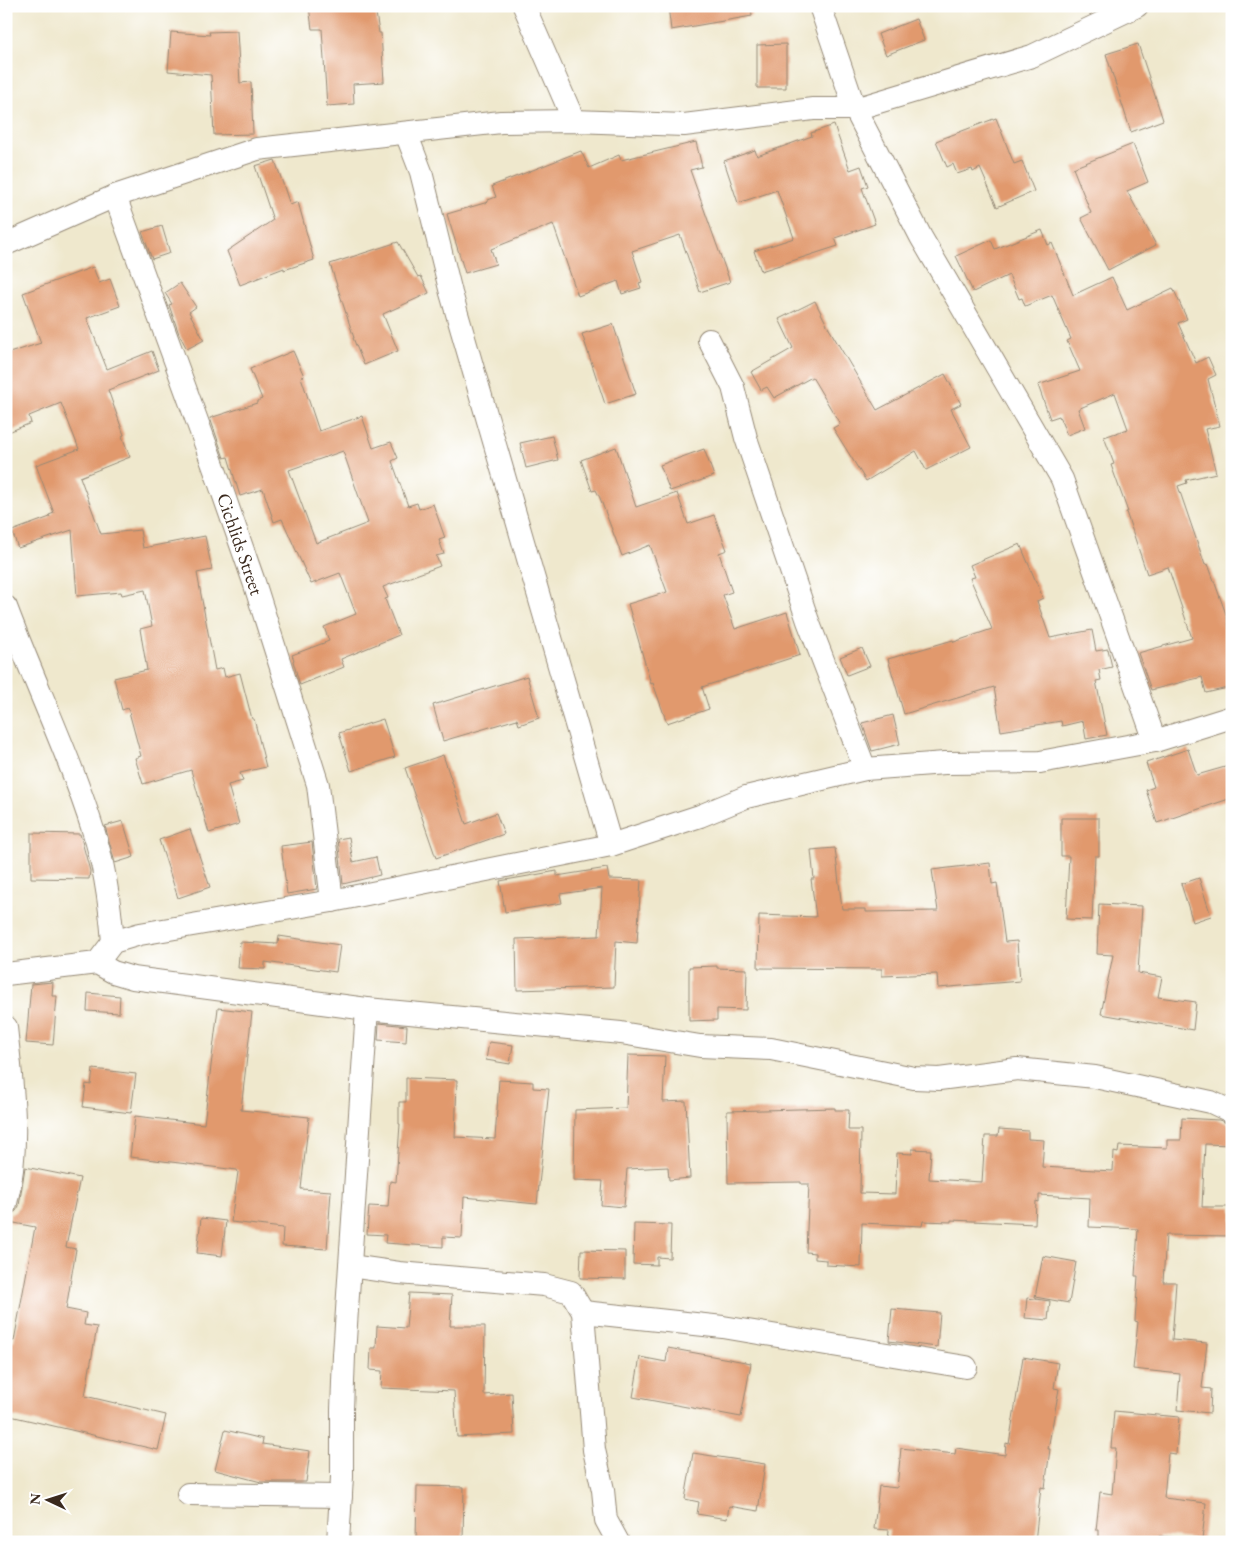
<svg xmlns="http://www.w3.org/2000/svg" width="1238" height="1548" font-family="'EB Garamond',serif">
	<rect width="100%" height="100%" fill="#fff"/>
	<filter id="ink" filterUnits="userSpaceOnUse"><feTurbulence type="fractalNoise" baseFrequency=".02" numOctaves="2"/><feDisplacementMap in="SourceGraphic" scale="10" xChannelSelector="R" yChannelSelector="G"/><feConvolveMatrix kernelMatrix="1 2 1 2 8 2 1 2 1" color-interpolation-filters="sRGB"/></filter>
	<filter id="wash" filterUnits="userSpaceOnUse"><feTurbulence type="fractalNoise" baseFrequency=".0096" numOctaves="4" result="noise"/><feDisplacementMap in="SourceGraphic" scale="20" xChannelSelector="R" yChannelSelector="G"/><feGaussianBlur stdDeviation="1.12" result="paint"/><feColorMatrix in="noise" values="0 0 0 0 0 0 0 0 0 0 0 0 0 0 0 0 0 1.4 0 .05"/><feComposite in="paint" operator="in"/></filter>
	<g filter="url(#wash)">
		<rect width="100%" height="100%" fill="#efe8cd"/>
		<g id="blocks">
			<g fill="#e1996d" fill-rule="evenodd">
				<path d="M309,6H375L379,33H381L384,82L353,84L354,104L327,106L322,29H312Z"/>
				<path d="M668,6H751L752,16L671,30Z"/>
				<path d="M916,19L924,40L886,55L878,34Z"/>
				<path d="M237,31L240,83L251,82L253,134L214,135L211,75L168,71L171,32L210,35L209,32Z"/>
				<path d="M786,44V88H757V45Z"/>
				<path d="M1138,44L1163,120L1131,132L1106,54Z"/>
				<path d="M996,118L1014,164L1022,161L1034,191L997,207L980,168L973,172L972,169L957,174L953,164L947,167L936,141Z"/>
				<path d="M834,125L850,170L861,166L868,186L862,188L875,224L835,238L838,246L761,271L754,251L794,238L777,190L738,203L724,161L755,150L757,156L812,136L811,133Z"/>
				<path d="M696,142L702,167L690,170L730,282L700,292L680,235L632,251L642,282L639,283L641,288L622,294L618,281L578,296L553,224L491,249L496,264L465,273L447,214L488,202V200L496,197L492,186L581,151L589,168L619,155L621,160Z"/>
				<path d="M1133,144L1148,182L1127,191L1156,245L1108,270L1081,218L1091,213L1073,168Z"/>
				<path d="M275,160L290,205L298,202L314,260L284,270V268L240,285L227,251L273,220L255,166Z"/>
				<path d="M162,226L170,253L152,259L142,232Z"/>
				<path d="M1042,230L1048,245L1052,243L1073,295L1112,277L1127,310L1173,288L1187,319L1178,323L1196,363L1208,357L1216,375L1208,379L1220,426L1205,429L1216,473L1186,480L1187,483L1178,486L1205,565L1208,564L1227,617L1232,645V687L1206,693L1202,677L1151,690L1138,653L1192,638L1168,567L1147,574L1126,512H1128L1111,465L1114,464L1104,437L1128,429L1115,393L1078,409L1085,428L1067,435L1059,416L1050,419L1038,385L1080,371L1067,341L1071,339L1052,295L1025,306L1022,298L1019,299L1009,275L973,292L956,256L991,240L995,249Z"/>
				<path d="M398,242L418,277L421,276L429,293L383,314L398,351L364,365L353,338H354L330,264Z"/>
				<path d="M93,267L99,283L110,279L120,306L87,318L107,369L152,351L159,370L108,390L124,435L122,436L130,457L80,477L101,534L140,530L143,548L205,536L212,570L197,573L215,670L223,668L225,677L240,673L252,719H254L266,767L240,773L243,781L228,785L239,824L209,833L191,770L143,784L135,758L141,756L128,708L122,710L114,678L147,670L140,629L152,626L145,590L122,595L121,592L77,596L72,530L18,548L12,531L50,517L49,515L54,513L36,465L79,449L61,403L29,416L31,423L6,433V354L41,343L23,293Z"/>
				<path d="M180,283L196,307L189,312L204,340L187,349L179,334L169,305L172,304L165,293Z"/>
				<path d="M815,301L828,327L877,410L945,374L961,404L951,409L971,447L926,470L916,451L866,481L833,428L840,424L812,377L774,398L767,387L761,390L751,372L793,348L779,319Z"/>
				<path d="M613,324L636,394L605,404L582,334Z"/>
				<path d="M293,351L304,376L301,377L319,431L362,416L373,448L391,442L398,458L392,461L408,506L417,503L419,509L433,504L445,538L439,540L444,554L436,556L440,566L383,587L388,598L385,599L399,635L341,659L344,667L300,685L293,661L294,660L292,655L329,641L324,627L356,614L340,573L311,584L282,519L274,522L263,489L240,496L228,457L224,458L210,418L257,403V401L262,399L250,369ZM343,451L368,523L316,543L289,470Z"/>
				<path d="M552,436L558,460L526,468L520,443Z"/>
				<path d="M616,447L636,507L677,493L688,524L714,515L727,550L719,553L732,592L723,595L735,629L787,612L800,655L702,687L709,709L667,723L653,683L651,684L628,604L667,592L650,545L622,556L600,498L596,490L592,491L581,460Z"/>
				<path d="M704,449L714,476L670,491L660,465Z"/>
				<path d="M1020,544L1043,598L1037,601L1050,638L1092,630L1096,651L1108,649L1112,667L1099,670L1101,680L1096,681L1107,735L1086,739L1083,721L1062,726L1061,721L1001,731L994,687L904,714L888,659L953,640L954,642L992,629L970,578L975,577L970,565Z"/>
				<path d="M862,648L870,666L847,675L840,657Z"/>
				<path d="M527,676L539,718L519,725L517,719L443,741L433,705Z"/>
				<path d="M893,715L900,744L872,751L862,723Z"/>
				<path d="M383,719L395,757L351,771L339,733Z"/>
				<path d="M1188,749L1197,775L1232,765V798L1157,823L1146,790L1154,787L1146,763Z"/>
				<path d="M443,755L466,824L496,813L504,834L436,858L405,768Z"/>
				<path d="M1061,818H1099V856H1095L1092,920L1066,919L1069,856H1061Z"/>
				<path d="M123,821L134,857L115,863L105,826Z"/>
				<path d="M190,829L210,887L178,898L159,840Z"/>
				<path d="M31,833L80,834L90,871L89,879L31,878Z"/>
				<path d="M349,837L353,862L376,857L380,875L343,884L338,839Z"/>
				<path d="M312,842L317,889L287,894L281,846Z"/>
				<path d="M835,848L842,909H866V912L938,911L932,870L990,863L992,884L997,883L1005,942L1017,941L1020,981L938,988L937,974L882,976V969L758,968L759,915L816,917L811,879H814L811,850Z"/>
				<path d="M607,868L609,879L641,880L637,943L616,941L614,987L517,990L516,939L599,936L602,888L560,894L562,903L505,912L500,881L557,871V876Z"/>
				<path d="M1199,878L1211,916L1193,922L1181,884Z"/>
				<path d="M1099,904L1142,906L1138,973L1162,977L1158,997L1196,1002L1193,1030L1101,1014L1113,955L1097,954Z"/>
				<path d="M279,936L340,945L336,972L265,962V969L238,968L240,942L278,944Z"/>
				<path d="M717,966V968L747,969L746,1010L717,1009V1020L689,1021V967Z"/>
				<path d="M53,982L52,996H57L53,1045L26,1043L31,984Z"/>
				<path d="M88,993L120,996L119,1013L87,1011Z"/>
				<path d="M218,1008L252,1012L241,1110L309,1117L301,1189L331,1191L327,1249L282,1246L283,1228L231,1222L238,1172L237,1170L130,1157L135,1116L204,1124Z"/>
				<path d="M379,1023L407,1026L406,1042L378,1040Z"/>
				<path d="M489,1042L513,1045L510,1064L486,1060Z"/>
				<path d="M628,1055L665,1056L663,1102L686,1101L690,1178L669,1180L668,1167L627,1169L624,1207L601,1205L603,1181L574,1180L575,1110L626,1108Z"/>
				<path d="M93,1069L136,1074L131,1113L83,1107L86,1084L91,1085Z"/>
				<path d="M406,1078L457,1080L455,1137L495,1139L499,1080L533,1082V1088L549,1089L537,1204L464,1197L462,1238L443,1237V1247L385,1243L386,1235L367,1234L369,1206L388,1207L390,1181L396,1182L400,1124H399V1102H406Z"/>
				<path d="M835,1108V1110H849L848,1130H861L860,1193L895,1194L897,1153L912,1154V1149L931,1150L929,1179L982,1182L985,1136H998L999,1129L1028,1131V1139L1044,1140L1042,1167L1113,1171L1114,1152L1118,1153L1119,1146L1167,1148V1140H1181L1182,1118L1219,1120L1232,1125V1145L1205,1144L1202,1207H1232V1236L1166,1235L1163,1282H1176L1172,1340L1207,1343L1202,1388L1211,1389L1210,1413L1177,1410L1180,1374L1133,1369L1138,1322L1135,1321L1138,1276H1135L1138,1229L1089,1227L1090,1198L1039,1195V1202L1036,1201L1035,1224L951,1220V1222L923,1221L922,1226L862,1223L861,1267L826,1265V1260L815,1259V1253L806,1252L809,1184H801V1182L728,1183L727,1111Z"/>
				<path d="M25,1167L80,1178L66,1247L76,1249L66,1309L86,1313L84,1325L97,1327L85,1396L166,1415L158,1450L6,1415V1357L10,1340L14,1341L35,1227L9,1222L10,1215L16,1211L19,1206Z"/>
				<path d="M201,1218L226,1221L222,1256L197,1253Z"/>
				<path d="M634,1224L671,1225L670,1258L657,1257V1265L633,1264Z"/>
				<path d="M581,1250L625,1251V1279L580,1278Z"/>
				<path d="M1043,1256L1076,1262L1069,1303L1035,1297Z"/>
				<path d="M409,1293L452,1295L450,1326H485L484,1395L512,1393L514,1434L457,1437L454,1391L381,1388L382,1371L370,1370L371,1348H376L377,1326L406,1328Z"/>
				<path d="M1027,1298L1050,1301L1048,1320L1025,1318Z"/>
				<path d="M892,1309L940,1313L937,1347L889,1341Z"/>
				<path d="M668,1348L751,1363L741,1417L633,1397L640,1357L666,1362Z"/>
				<path d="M1023,1357L1058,1363L1054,1388L1059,1389L1048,1449H1050L1045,1488L1041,1487L1035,1542H888L889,1530L874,1529L879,1486L897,1488L901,1448L955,1454L956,1448L1005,1455L1006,1443L1009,1444Z"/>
				<path d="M1114,1411L1179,1417L1176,1454L1168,1453L1164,1498L1206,1503L1202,1540L1159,1536V1542H1099V1530H1096L1100,1492L1112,1494L1116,1448H1111Z"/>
				<path d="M225,1430L263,1439L262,1444L310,1451L306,1482H261L215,1470Z"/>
				<path d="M693,1453L765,1464L758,1511L729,1506L727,1519L697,1514L699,1502L685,1499Z"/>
				<path d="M417,1486L464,1487L463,1542H416Z"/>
			</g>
		</g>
	</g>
	<g filter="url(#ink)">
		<use href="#blocks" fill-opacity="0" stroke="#958976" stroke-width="1"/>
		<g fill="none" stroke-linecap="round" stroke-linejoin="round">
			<g stroke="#958976" stroke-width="24">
				<g id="minor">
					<path d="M524,6L574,121"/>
					<path d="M820,6L855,109L921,237L1062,479L1155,741"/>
					<path d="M406,133L421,172L451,293L611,845"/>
					<path id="s1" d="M115,196L216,473L254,582L318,785L332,901"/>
					<path d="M6,244L115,196L257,149L501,122L574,121L684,125L813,109H855L1032,56L1137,6"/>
					<path d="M709,340L733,387L746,438L808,621L865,769"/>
					<path d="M6,607C34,682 69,754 93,830C105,866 110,904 113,942"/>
					<path d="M97,963L113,942L140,934L332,901L611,845L700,816L746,797L865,769L945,763L1040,762L1155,741L1232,717"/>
					<path d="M6,974L97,963L113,972L133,978L367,1009L621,1033L700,1046L771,1049L914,1078L939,1079L1017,1069L1095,1077L1211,1102L1232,1112"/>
					<path d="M6,1027C12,1086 21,1144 6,1203"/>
					<path d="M350,1266L399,1273L544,1285L571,1292L583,1312L594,1450L603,1490L606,1520L618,1542"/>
					<path d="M583,1312L723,1327L966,1367"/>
					<path d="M188,1494L341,1496"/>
					<path d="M338,1542L342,1477V1410L344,1355L367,1009"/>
				</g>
			</g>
			<use href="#minor" stroke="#fff" stroke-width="22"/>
		</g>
	</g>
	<g text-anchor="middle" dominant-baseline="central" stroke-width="4" stroke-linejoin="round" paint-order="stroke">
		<g font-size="19" fill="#3b2a1e" stroke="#fff">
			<text stroke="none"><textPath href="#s1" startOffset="370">Cichlids Street</textPath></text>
		</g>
	</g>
	<rect width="1238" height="1548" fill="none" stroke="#fff" stroke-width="25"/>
	<g transform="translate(48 1500) rotate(274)" stroke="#ffffff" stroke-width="4" paint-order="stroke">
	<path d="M0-4L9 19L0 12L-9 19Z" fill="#3b2a1e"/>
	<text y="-8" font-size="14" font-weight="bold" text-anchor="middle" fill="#3b2a1e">N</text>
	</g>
</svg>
